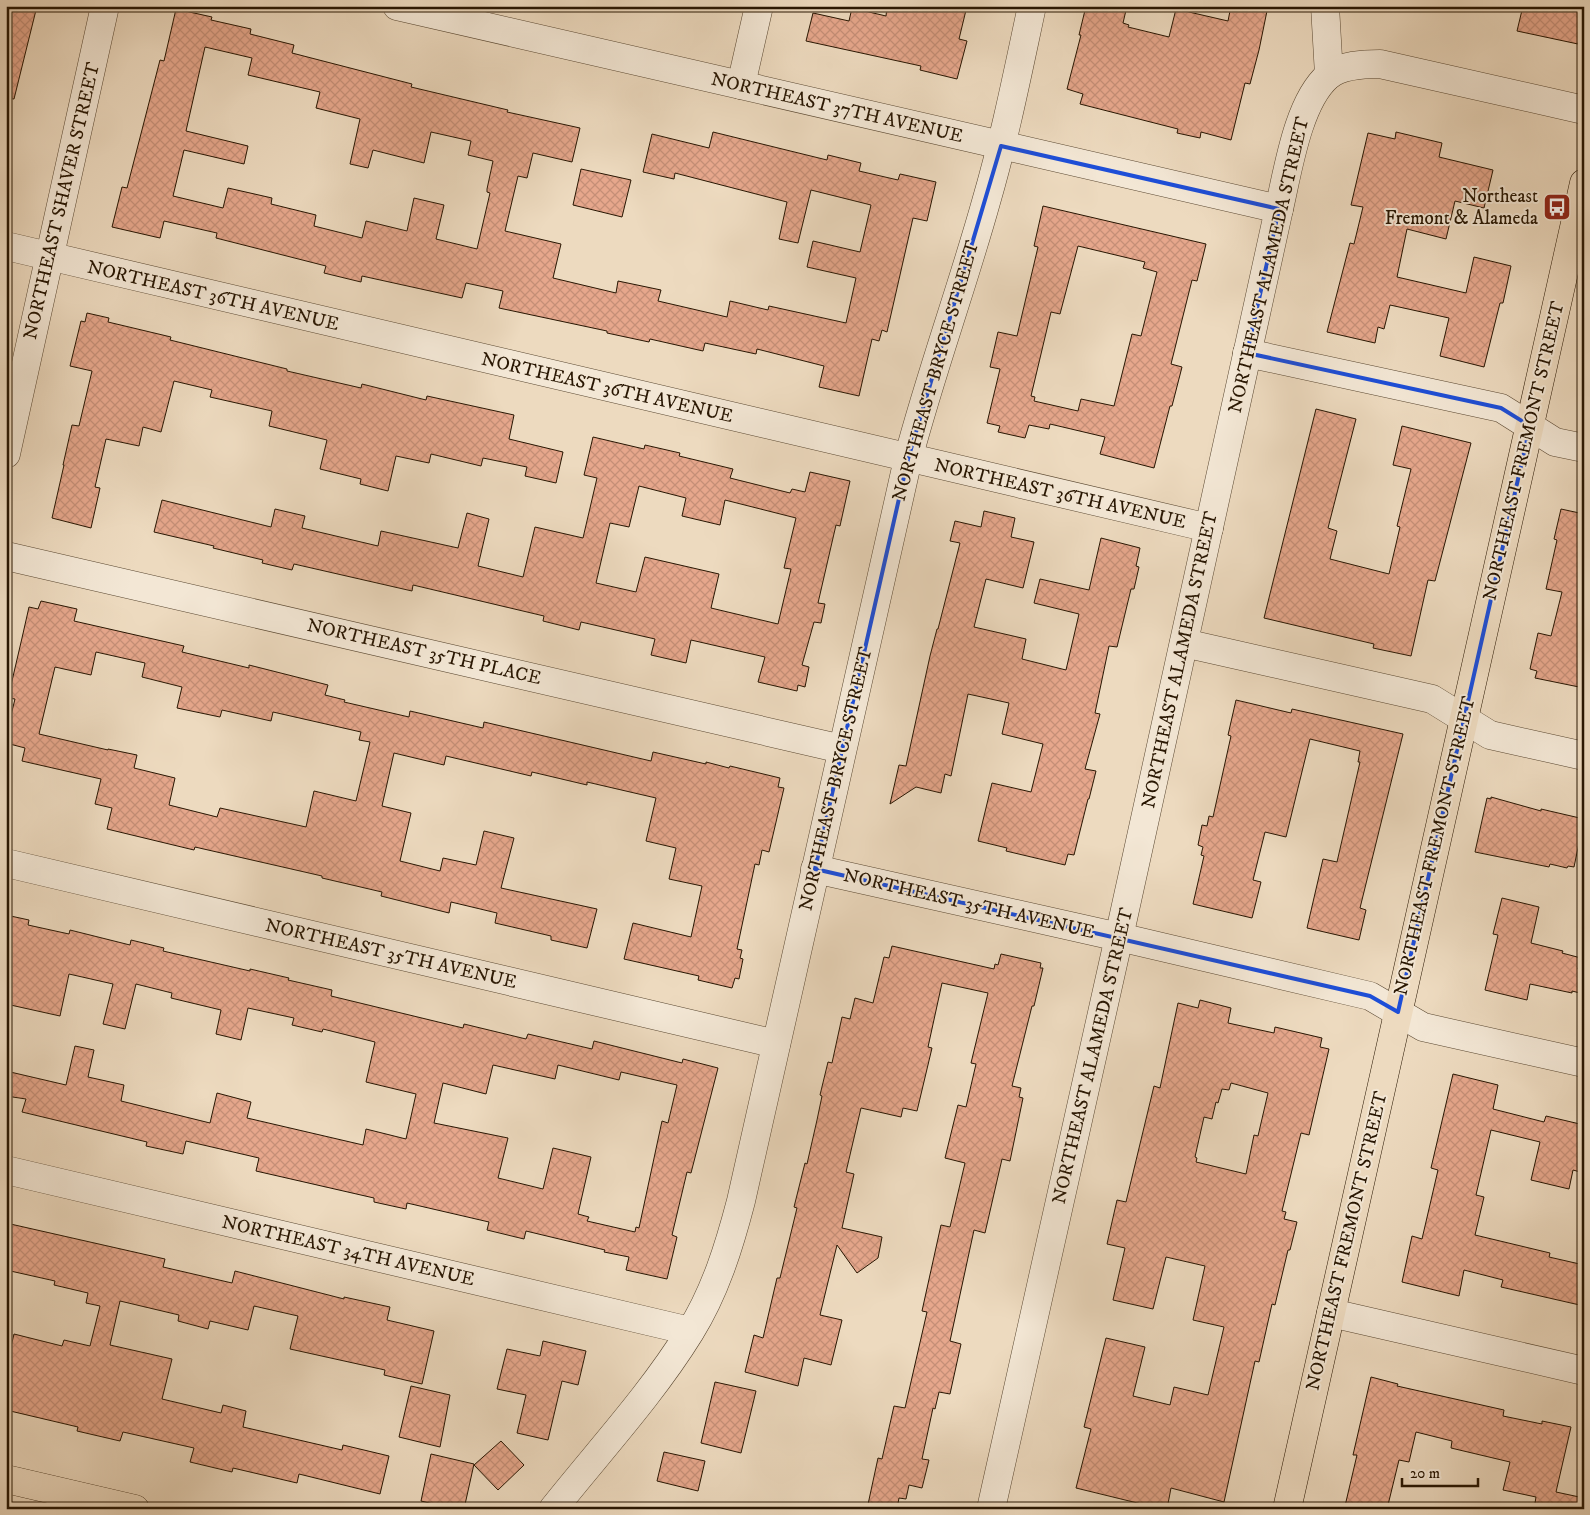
<svg xmlns="http://www.w3.org/2000/svg" width="1590" height="1515" font-family="'IM FELL DW Pica',serif">
	<defs>
		<pattern id="building-cross-hatch" width="8" height="8" patternUnits="userSpaceOnUse" patternTransform="scale(1.25)"><rect width="8" height="8" fill="#e6a78c"/><path d="M0 0l8 8M0 8l8-8" fill="none" stroke="#c58f77"/></pattern>
	</defs>
	<rect width="100%" height="100%" fill="#eddabf"/>
	<filter id="stains"><feTurbulence type="fractalNoise" baseFrequency=".004" numOctaves="4"/><feColorMatrix values="0 0 0 0 .2 0 0 0 0 .09 0 0 0 0 .02 0 0 0 .5 -.17"/></filter>
	<radialGradient id="worn" r=".72"><stop offset=".6" stop-color="#630" stop-opacity="0"/><stop offset="1" stop-color="#630" stop-opacity=".3"/></radialGradient>
	<g fill="url(#building-cross-hatch)" stroke="#281602" fill-rule="evenodd">
		<path d="M6,6H37L14,99L6,98Z"/>
		<path d="M887,6H967L959,39L967,41L957,79L920,70L921,66L806,41L813,13L849,21L852,8L886,16Z"/>
		<path d="M1086,6H1127L1123,23L1129,25L1128,27L1169,37L1176,9L1228,21L1231,6H1268L1259,50L1250,84L1245,83L1231,140L1201,132L1200,138L1177,133L1178,129L1080,104L1083,94L1067,89L1081,35H1079Z"/>
		<path d="M1523,6H1584V18L1578,44L1517,31Z"/>
		<path d="M176,9L212,17L211,20L251,29L250,34L294,45L292,53L412,84L411,87L508,110L507,112L580,128L572,162L533,153L527,178L518,176L505,231L561,244L553,278L616,293L618,281L661,290L658,301L727,317L730,301L768,310L769,306L846,323L856,278L807,267L813,241L860,252L871,205L811,190L798,243L779,239L787,202L675,173L674,179L643,172L652,134L709,148L713,132L827,160L828,155L861,163L859,171L898,180L900,174L936,182L927,221L913,218L887,332L882,330L879,341L872,339L859,396L819,387L824,366L757,349L756,354L705,343L703,351L650,339L649,342L607,333V331L499,308L503,291L466,283L462,298L362,276L361,282L324,273L326,266L216,238L217,233L164,221L160,238L112,227L122,187L127,188L160,60L164,61ZM205,47L252,58L248,75L320,92L316,108L360,119L350,164L368,168L373,150L424,163L431,132L471,141L468,155L493,161L487,189V192L490,193L477,249L436,239L444,205L414,198L407,231L366,221L362,238L314,226L316,215L271,204L272,198L228,188L223,208L173,196L184,150L244,164L248,146L186,131Z"/>
		<path d="M1396,132L1442,143L1439,157L1493,170L1484,208L1455,201L1446,239L1407,229L1397,277L1466,293L1474,257L1511,266L1503,303H1500L1484,367L1440,356L1449,318L1390,305L1384,329L1378,327L1375,343L1327,332L1350,243L1354,244L1363,207L1351,205L1368,133L1395,139Z"/>
		<path d="M581,169L631,180L622,217L573,205Z"/>
		<path d="M1043,206L1206,244L1197,281L1192,280L1171,364L1182,367L1172,406H1170L1154,468L1100,454L1105,437L1050,424L1049,429L1029,425L1025,438L998,432L1000,426L987,423L1000,369L990,367L998,332L1017,336L1038,247L1034,246ZM1078,246L1145,262L1143,268L1157,272L1141,336L1132,334L1114,406L1081,399L1078,411L1034,401L1035,397L1031,396L1051,312L1060,314Z"/>
		<path d="M87,313L109,318L108,322L171,337L170,340L287,369V371L361,388L362,384L426,400L427,396L514,415L509,439L563,452L556,483L525,476L527,467L483,458L481,466L431,454L429,463L396,456L388,491L360,484L361,479L320,469L327,440L269,426L272,411L210,397L212,390L174,381L161,432L143,427L139,446L106,439L95,487L100,488L91,528L52,518L64,465H63L72,425L79,426L92,371L70,366L81,321L85,322Z"/>
		<path d="M1316,409L1356,419L1328,528L1337,531L1330,559L1389,574L1400,527L1397,526L1411,469L1393,465L1402,426L1471,443L1435,581L1428,580L1411,656L1373,648L1374,644L1264,618Z"/>
		<path d="M593,437L644,449L645,445L680,453L679,456L733,469L730,478L790,493L792,489L805,492L810,472L850,481L840,526L836,525L818,603L825,604L821,623L814,622L802,665L809,667L805,687L798,685L797,691L758,682L765,657L691,640L686,663L651,655L655,639L581,622L579,630L543,621L544,616L413,585L412,591L294,564L292,570L262,563L263,560L213,548L214,546L154,532L162,500L271,527L275,509L305,516L302,528L378,546L381,531L458,548L467,513L489,519L478,566L523,577L535,527L583,538L597,478L584,475ZM639,486L686,498L682,516L720,525L725,500L796,518L784,568L791,569L778,624L711,608L719,574L645,557L636,592L596,583L610,523L629,527Z"/>
		<path d="M1561,509L1584,514V688L1535,678L1537,671L1530,669L1538,633L1551,636L1562,592L1546,589L1557,540L1554,539Z"/>
		<path d="M984,511L1015,518L1011,537L1034,542L1023,588L986,579L974,627L1026,639L1022,659L1066,670L1079,614L1034,603L1040,579L1089,590L1101,538L1140,548L1136,566L1139,567L1134,589H1131L1117,647L1109,646L1095,713L1100,714L1085,769L1096,771L1089,799H1088L1074,855L1068,854L1065,865L1006,851L1007,848L978,841L992,783L1031,792L1043,744L1002,734L1009,703L968,694L951,776L945,774L941,793L916,787L890,804L899,765L906,766L930,656L937,629H938L960,543L950,541L955,521L981,527Z"/>
		<path d="M41,601L77,609L74,621L184,646L182,652L249,668V665L328,685L325,695L345,700L344,702L409,717L410,711L483,728L484,722L651,761L653,752L706,764V762L729,768L730,766L780,778L778,787L784,788L769,852L762,850L759,865L755,864L737,949L742,950L740,958L743,959L739,979L735,978L732,988L698,980L699,976L624,959L633,923L691,937L702,886L669,879L676,848L646,841L656,798L587,782V785L532,772L531,776L446,756L444,765L394,753L382,806L411,813L400,861L440,871L443,858L476,865L484,831L514,838L501,888L597,909L587,948L551,940V936L495,923L497,913L451,902L449,913L381,896L382,892L322,878V876L195,847L194,850L107,829L112,808L95,804L101,779L22,761L25,748L6,743V735L15,699L8,698L22,638L29,607L38,609ZM96,652L145,663L142,677L182,687L177,708L220,717L222,710L271,721L273,712L361,732L359,740L370,742L356,801L314,791L306,827L220,808L217,817L169,805L175,778L134,768L137,755L108,749V750L39,734L55,667L91,675Z"/>
		<path d="M1236,700L1291,713L1292,709L1403,734L1360,908L1366,910L1359,940L1307,928L1323,859L1337,862L1360,762H1358L1360,751L1310,739L1286,837L1265,832L1253,880L1261,882L1252,918L1193,904L1204,856L1201,855L1203,847L1198,845L1202,825L1207,826L1209,816L1213,817L1231,736L1228,735Z"/>
		<path d="M1491,797L1541,811V809L1584,819L1574,867L1568,866L1567,868L1550,864L1549,867L1475,852L1487,798L1491,799Z"/>
		<path d="M1502,898L1539,907L1531,943L1563,951L1562,953L1581,958L1578,969L1584,970V994L1572,991V993L1530,984L1527,1000L1485,990L1498,935L1493,934Z"/>
		<path d="M6,915L29,920L28,925L69,934L70,930L130,945L131,940L164,948L163,951L250,971V969L289,978L288,980L332,990L331,996L463,1028L464,1024L526,1039L528,1034L592,1049L594,1041L682,1063L683,1059L718,1068L691,1173L687,1172L672,1235L677,1237L667,1279L626,1270L629,1257L604,1252L605,1250L526,1231L524,1239L487,1230L489,1222L407,1203L406,1209L374,1202V1198L256,1171L259,1158L186,1141L183,1154L146,1146L147,1142L22,1112L26,1099L6,1096V1071L66,1085L75,1046L94,1050L88,1077L124,1085L121,1101L210,1123L217,1093L251,1102L247,1118L363,1145L366,1129L406,1139L416,1094L366,1082L375,1042L323,1029L322,1032L292,1025L294,1018L248,1008L241,1040L216,1034L221,1010L171,998L172,993L136,984L125,1029L103,1024L113,984L69,974L60,1016L6,1004ZM493,1065L555,1079L558,1065L619,1080L621,1072L677,1085L668,1123L662,1121L639,1228L636,1227L635,1232L587,1221L589,1217L578,1214L591,1157L553,1148L543,1189L498,1178L508,1138L434,1123L443,1083L486,1094Z"/>
		<path d="M892,946L994,969L995,964L998,965L1001,954L1041,963L1040,968H1043L1034,1006H1032L1012,1086L1021,1088L1019,1097L1023,1098L1010,1161L1002,1159L985,1233L974,1230L950,1341L961,1344L950,1394L939,1392L935,1409L933,1408L922,1459L929,1460L922,1488L909,1485L906,1499L899,1498L897,1509H867L878,1458L882,1459L894,1406L905,1408L927,1312L922,1311L941,1225L950,1227L965,1163L945,1158L958,1105L966,1107L976,1064L971,1063L988,993L942,983L928,1047L932,1048L917,1111L903,1108L901,1117L861,1108L846,1172L854,1174L842,1228L882,1237L878,1258L857,1273L837,1245L820,1315L842,1320L831,1365L804,1358L798,1386L745,1372L754,1335L763,1338L777,1278H780L797,1208L794,1207L805,1163L807,1164L817,1120L822,1096L820,1095L828,1062L832,1063L842,1017L850,1019L855,998L873,1003L884,957L889,958Z"/>
		<path d="M1200,1000L1231,1008L1228,1023L1274,1033L1275,1027L1322,1038L1320,1047L1329,1049L1309,1135L1301,1133L1282,1211L1286,1212L1284,1219L1297,1222L1290,1250H1288L1275,1305L1272,1304L1259,1362L1255,1361L1224,1502L1171,1488L1167,1509H1162L1076,1488L1091,1429L1084,1427L1106,1338L1145,1347L1133,1396L1170,1405L1174,1387L1208,1395L1224,1327L1193,1320L1205,1266L1166,1257L1153,1309L1113,1300L1125,1248L1107,1244L1117,1200L1126,1202L1154,1086L1160,1088L1178,1003L1198,1008ZM1231,1083L1268,1093L1258,1136L1254,1135L1246,1174L1196,1162L1197,1158L1195,1157L1204,1117L1212,1119L1216,1102L1218,1103L1222,1089L1229,1090Z"/>
		<path d="M1453,1074L1498,1085L1493,1109L1544,1122L1546,1116L1584,1125V1173L1573,1170L1569,1189L1531,1180L1540,1142L1491,1130L1476,1195L1484,1197L1475,1235L1550,1253L1549,1257L1584,1265V1306L1501,1287L1503,1280L1464,1270L1459,1296L1402,1282L1412,1236L1422,1239L1438,1170L1431,1168Z"/>
		<path d="M6,1223L165,1259L163,1267L232,1283L235,1271L344,1299V1297L390,1307L387,1320L434,1331L422,1384L384,1375L385,1370L290,1349L298,1316L254,1306L248,1330L210,1321L208,1329L178,1321L179,1315L120,1301L110,1345L172,1359L162,1399L221,1413L223,1405L246,1411L243,1427L342,1450L343,1445L389,1456L380,1494L299,1474L297,1483L233,1468L232,1472L190,1462L194,1448L123,1432L120,1441L77,1431L78,1427L6,1410V1367L14,1334L62,1346L64,1340L90,1346L100,1306L86,1303L88,1293L54,1285L55,1281L6,1270Z"/>
		<path d="M543,1341L586,1351L578,1385L562,1381L548,1440L517,1433L526,1395L497,1389L507,1349L540,1356Z"/>
		<path d="M1371,1377L1398,1384L1397,1386L1504,1410L1503,1416L1542,1424V1421L1571,1427L1556,1492L1584,1498V1509H1534L1536,1497L1503,1490L1510,1462L1451,1448L1452,1441L1416,1432L1409,1462L1399,1460L1387,1509H1357L1345,1506L1357,1455H1353Z"/>
		<path d="M715,1382L756,1391L741,1453L701,1443Z"/>
		<path d="M411,1386L450,1395L440,1447L399,1437Z"/>
		<path d="M501,1441L524,1465L498,1490L474,1465Z"/>
		<path d="M664,1452L705,1461L698,1491L657,1481Z"/>
		<path d="M431,1454L474,1464L464,1509H454L421,1501Z"/>
	</g>
	<g fill="none" stroke-linecap="round" stroke-linejoin="round">
		<g stroke="#594731" stroke-width="29">
			<g id="minor">
				<path d="M397,6L1279,209"/>
				<path d="M1325,6L1329,75"/>
				<path d="M741,85L759,6"/>
				<path d="M6,246L1209,528"/>
				<path d="M1247,353L1501,408L1555,442L1584,448"/>
				<path d="M6,454L105,6"/>
				<path d="M6,556L842,749"/>
				<path d="M1184,643L1432,699L1490,735L1584,756"/>
				<path d="M6,863L776,1044"/>
				<path d="M815,869L1119,937L1370,996L1423,1027L1584,1063"/>
				<path d="M6,1170L690,1331"/>
				<path d="M1331,1313L1584,1371"/>
				<path d="M553,1509C599,1451 651,1395 690,1332C715,1292 729,1247 741,1201L908,459C931,372 962,288 986,202C1005,137 1018,71 1032,6"/>
				<path d="M991,1509L1119,937L1279,209C1288,170 1298,102 1328,76C1341,65 1364,64 1380,64L1584,110"/>
			</g>
		</g>
		<g stroke="#281602" stroke-width="29">
			<g id="major">
				<path d="M6,1479L135,1509"/>
				<path d="M1287,1509L1584,183"/>
			</g>
		</g>
		<use href="#minor" stroke="#f3e7d5" stroke-width="28"/>
		<use href="#major" stroke="#eddabf" stroke-width="28"/>
	</g>
	<path fill="none" stroke="#1d4ed8" stroke-width="4" stroke-linejoin="round" d="M1001,146L1279,209L1247,353L1501,408L1530,426L1398,1012L1370,996L815,869L908,459Z"/>
	<defs>
		<g id="bus-square" transform="scale(1.4375)"><rect x="-9" y="-9" width="18" height="18" rx="4" fill="#8f2418" stroke="#f3e7d5"/><path d="M-5-6H5V4H4V6H2V4H-2V6H-4V4H-5ZM-3.5-4V0h7V-4ZM-3.5 1.2v1.5H-2V1.2ZM2 1.2v1.5H3.5V1.2Z" fill="#fff"/></g>
	</defs>
	<g fill-rule="evenodd">
		<use href="#bus-square" x="1557" y="207"/>
	</g>
	<g text-anchor="middle" dominant-baseline="central" stroke-width="4" stroke-linejoin="round" paint-order="stroke">
		<g font-size="19" fill="#281602" stroke="#f3e7d5">
			<text transform="translate(837 108) rotate(13)">NORTHEAST 37TH AVENUE</text>
			<text transform="translate(62 201) rotate(-77)">NORTHEAST SHAVER STREET</text>
			<text transform="translate(1269 265) rotate(-77)">NORTHEAST ALAMEDA STREET</text>
			<text transform="translate(213 296) rotate(13)">NORTHEAST 36TH AVENUE</text>
			<text transform="translate(936 371) rotate(-74)">NORTHEAST BRYCE STREET</text>
			<text transform="translate(607 388) rotate(13)">NORTHEAST 36TH AVENUE</text>
			<text transform="translate(1524 451) rotate(-77)">NORTHEAST FREMONT STREET</text>
			<text transform="translate(1060 494) rotate(13)">NORTHEAST 36TH AVENUE</text>
			<text transform="translate(424 652) rotate(13)">NORTHEAST 35TH PLACE</text>
			<text transform="translate(1180 660) rotate(-78)">NORTHEAST ALAMEDA STREET</text>
			<text transform="translate(836 779) rotate(-77)">NORTHEAST BRYCE STREET</text>
			<text transform="translate(1435 846) rotate(-77)">NORTHEAST FREMONT STREET</text>
			<text transform="translate(969 904) rotate(13)">NORTHEAST 35TH AVENUE</text>
			<text transform="translate(391 954) rotate(13)">NORTHEAST 35TH AVENUE</text>
			<text transform="translate(1093 1056) rotate(-77)">NORTHEAST ALAMEDA STREET</text>
			<text transform="translate(1347 1241) rotate(-77)">NORTHEAST FREMONT STREET</text>
			<text transform="translate(348 1251) rotate(13)">NORTHEAST 34TH AVENUE</text>
		</g>
		<g font-size="19" fill="#281602" stroke="#f3e7d5" text-anchor="end">
			<text x="1538" y="196">Northeast<tspan x="1538" dy="22">Fremont &amp; Alameda</tspan></text>
		</g>
	</g>
	<rect width="1590" height="1515" fill="none" stroke="#eddabf" stroke-width="25"/>
	<rect x="8" y="8" width="1575" height="1500" fill="none" stroke="#281602" stroke-width="2.5"/>
	<rect x="12" y="12" width="1565" height="1490" fill="none" stroke="#281602"/>
	<path d="M1402 1478v8h76v-8" fill="none" stroke="#281602" stroke-width="2.5"/>
	<text x="1410" y="1478" font-size="15" fill="#281602" stroke="#f3e7d5" stroke-width="4" paint-order="stroke">20 m</text>
	<rect width="100%" height="100%" filter="url(#stains)"/>
	<rect width="100%" height="100%" fill="url(#worn)"/>
</svg>
